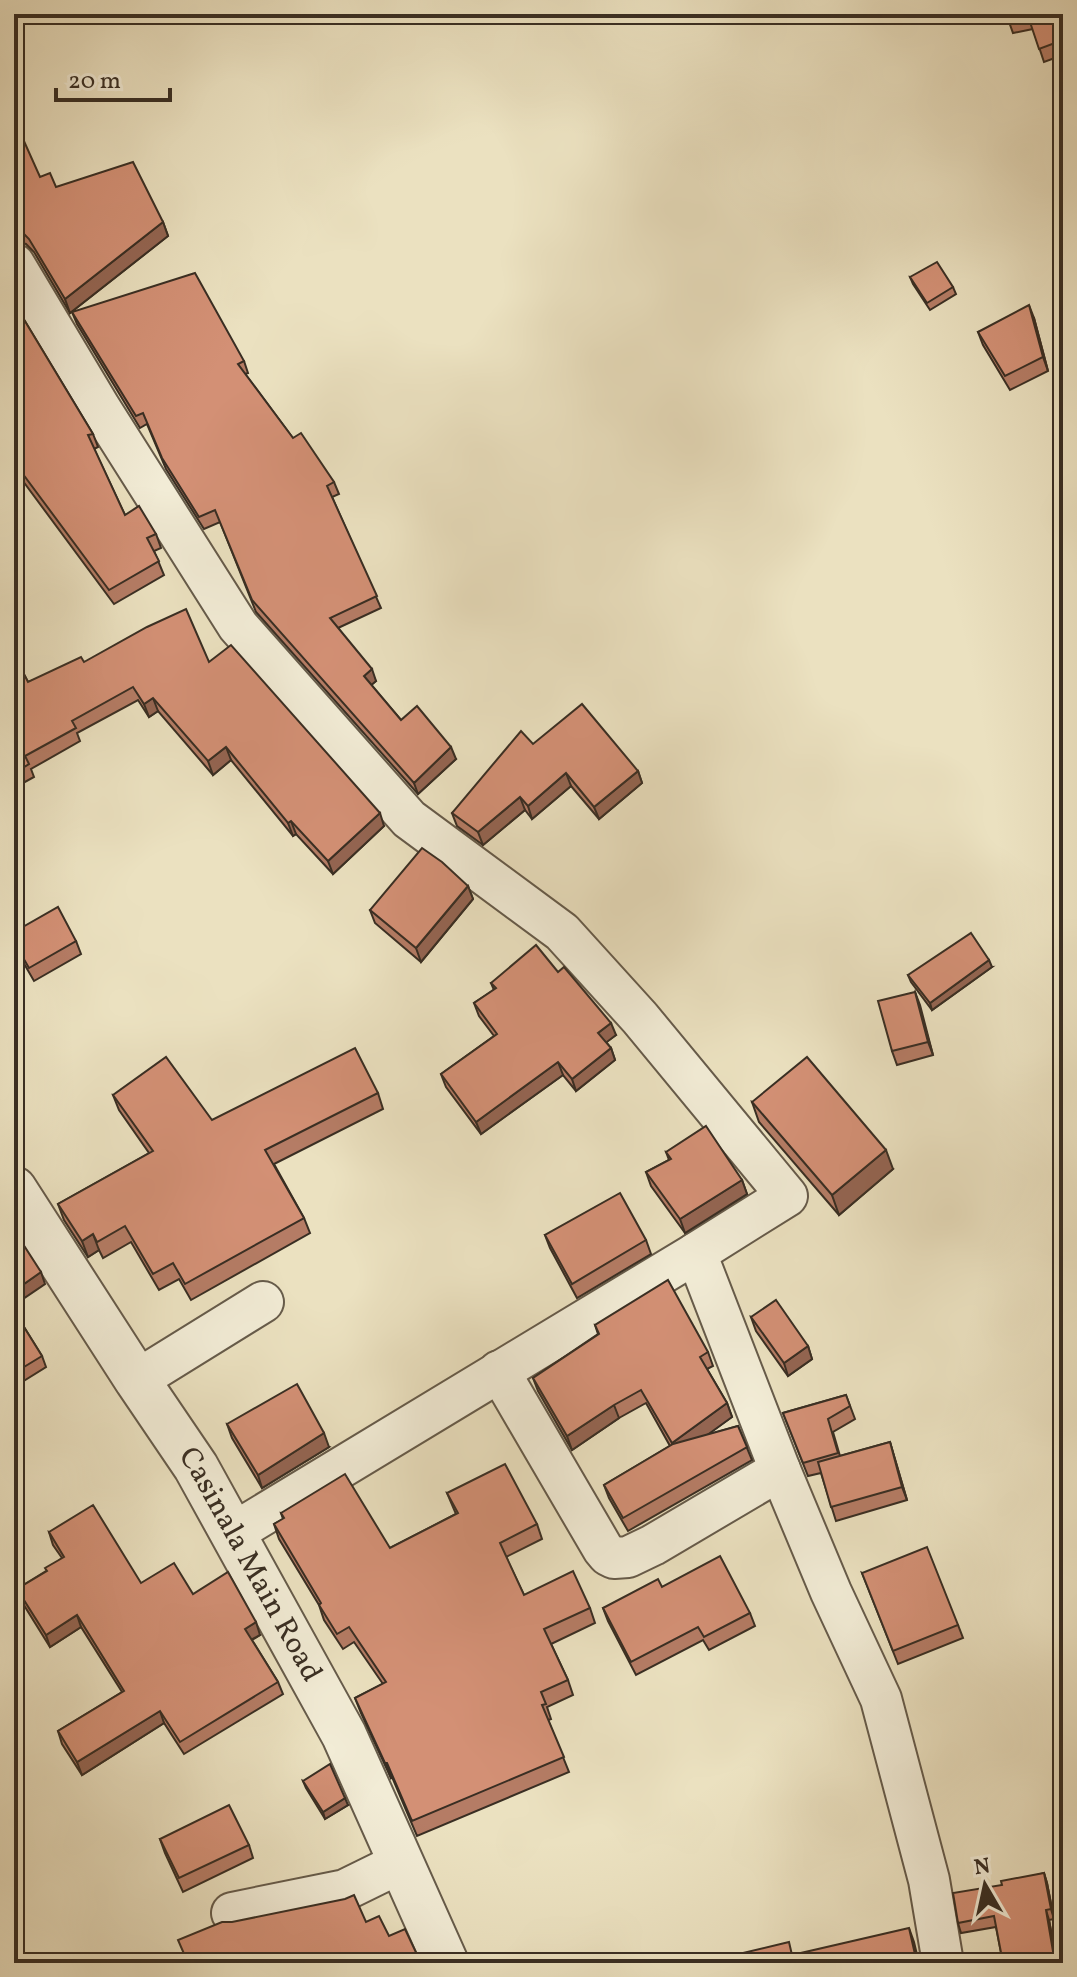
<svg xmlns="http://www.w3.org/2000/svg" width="1077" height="1977" font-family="Vollkorn,serif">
	<rect width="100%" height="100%" fill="#ebe1c0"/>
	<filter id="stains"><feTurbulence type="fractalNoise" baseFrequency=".0025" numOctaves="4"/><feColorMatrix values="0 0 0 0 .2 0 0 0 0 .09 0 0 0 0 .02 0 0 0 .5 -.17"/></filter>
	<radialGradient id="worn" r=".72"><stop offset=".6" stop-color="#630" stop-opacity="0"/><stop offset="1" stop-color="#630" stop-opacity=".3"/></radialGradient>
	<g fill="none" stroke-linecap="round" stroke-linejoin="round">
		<g stroke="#665b4a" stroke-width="44">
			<g id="minor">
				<path d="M14,264L100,408L238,626L409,819L562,932L640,1018L787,1196L696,1253L780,1470L831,1592L881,1699L929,1880L943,1963"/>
				<path d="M499,1371L603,1549L608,1555L614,1558L628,1557L653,1545L780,1470"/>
				<path d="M137,1380L263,1302"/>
				<path d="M233,1533L696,1253"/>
				<path d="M232,1913L345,1890L402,1862"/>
			</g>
		</g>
		<g stroke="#665b4a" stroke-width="48">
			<g id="tertiary">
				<path id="s1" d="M14,1189L137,1380L196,1467L344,1735L446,1963"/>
			</g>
		</g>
		<use href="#minor" stroke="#f2ecd6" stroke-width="40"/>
		<use href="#tertiary" stroke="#f2ecd6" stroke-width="44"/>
	</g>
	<g fill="#b57c65" stroke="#392e23" stroke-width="2">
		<path d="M1010,14H1063V55L1044,62L1033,29L1013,33L1008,19Z"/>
		<path d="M14,132L40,177L56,187L163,222L168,236L70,313L34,252L26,244L14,241Z"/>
		<path d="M910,277L953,287L956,294L930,310L913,284Z"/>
		<path d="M14,303L93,434L98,447L94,449L125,515L156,534L161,548L154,551L164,575L114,604L14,469Z"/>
		<path d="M72,312L244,361L248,373L245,374L293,438L334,482L339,494L332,497L381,608L338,628L376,681L371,685L401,720L456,759L418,794L256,612L220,522L204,529L166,469L147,424L140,428L77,324Z"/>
		<path d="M1034,318L1048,371L1010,390L983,345L978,332Z"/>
		<path d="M14,655L28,682L84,662H209L384,826L333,874L296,834L293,836L231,760L213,775L158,711L149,717L138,700L77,733L80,741L31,769L34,777L14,788Z"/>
		<path d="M533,744L638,771L642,783L599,819L571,786L532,819L525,810L483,845L457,826L452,813Z"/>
		<path d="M468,886L473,899L421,962L375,923L370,910Z"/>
		<path d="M14,932L76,941L81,954L34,981L15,948Z"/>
		<path d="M992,967L932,1010L911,982L908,975Z"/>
		<path d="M558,972L616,1035L606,1042L611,1048L615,1060L576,1091L563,1075L481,1134L446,1087L441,1074L494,1036L479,1016L474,1003L494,990L491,983Z"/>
		<path d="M915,992L933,1055L897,1065L892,1051Z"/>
		<path d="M378,1093L383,1109L274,1164L304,1218L310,1233L191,1300L179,1279L159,1290L131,1242L103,1258L99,1250L88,1257L64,1220L58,1204L149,1153L119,1110L113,1095L212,1120Z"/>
		<path d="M752,1102L893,1169L839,1215L759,1122Z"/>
		<path d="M666,1152L742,1180L747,1194L685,1233L651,1186L646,1172L669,1160Z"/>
		<path d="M545,1235L646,1240L651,1254L577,1298L550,1248Z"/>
		<path d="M14,1311L42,1356L46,1367L14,1387Z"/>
		<path d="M751,1317L808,1346L812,1359L788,1376L756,1331Z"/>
		<path d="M595,1325L708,1352L713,1366L707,1369L727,1403L732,1417L707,1435L738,1426L752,1460L628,1531L609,1498L604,1485L670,1446L646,1403L619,1418L572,1450L538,1391L533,1378L598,1334Z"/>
		<path d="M846,1395L855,1419L833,1432L840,1456L890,1442L907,1500L836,1521L821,1473L808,1476L783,1413Z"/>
		<path d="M227,1424L329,1447L262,1488L232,1438Z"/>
		<path d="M447,1493L537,1524L542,1539L506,1557L524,1595L590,1608L595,1623L551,1644L568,1680L573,1695L547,1707L551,1719L548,1720L569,1772L417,1836L392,1777L391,1778L361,1713L355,1698L383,1684L354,1642L343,1649L324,1620L319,1605L279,1539L274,1524L283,1519L281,1513L390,1548L456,1514Z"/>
		<path d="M49,1532L141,1583L193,1594L260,1635L252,1640L278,1682L283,1694L184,1754L164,1723L82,1775L62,1744L58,1731L122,1692L81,1627L50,1647L22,1602L17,1589L46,1571L62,1558L53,1545Z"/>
		<path d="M862,1573L958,1625L963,1638L898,1664Z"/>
		<path d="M662,1587L750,1613L755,1626L709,1650L703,1640L636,1675L608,1621L603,1608Z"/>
		<path d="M303,1781L348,1805L325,1819L306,1788Z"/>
		<path d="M160,1839L249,1845L253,1858L183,1892L165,1853Z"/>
		<path d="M1044,1873L1047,1883L1054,1919L1049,1920L1057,1963H1003L996,1927L961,1933L958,1923L1002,1885Z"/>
	</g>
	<g fill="#946552" stroke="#392e23" stroke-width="2">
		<path d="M163,222L168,236L70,313L65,299Z"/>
		<path d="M1029,305L1034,318L1048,371L1043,357Z"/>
		<path d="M372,669L376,681L368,688L364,676Z"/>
		<path d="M153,698L158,711L149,717L144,704Z"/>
		<path d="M226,747L231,760L213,775L208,761Z"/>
		<path d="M451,747L456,759L418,794L414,783Z"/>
		<path d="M638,771L642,783L599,819L594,807Z"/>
		<path d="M566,773L571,786L532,819L528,806Z"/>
		<path d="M520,797L525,810L483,845L478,832Z"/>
		<path d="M380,813L384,826L333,874L328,861Z"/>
		<path d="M291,821L296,834L293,836L288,823Z"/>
		<path d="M468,886L473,899L421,962L416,948Z"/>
		<path d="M989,960L992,967L932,1010L930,1003Z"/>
		<path d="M915,992L920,1005L933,1055L928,1042Z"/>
		<path d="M611,1023L616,1035L603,1045L598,1033Z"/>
		<path d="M611,1048L615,1060L576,1091L572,1079Z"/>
		<path d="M558,1062L563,1075L481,1134L476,1122Z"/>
		<path d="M886,1150L893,1169L839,1215L832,1195Z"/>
		<path d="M742,1180L747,1194L685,1233L680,1219Z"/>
		<path d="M93,1234L99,1250L88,1257L82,1241Z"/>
		<path d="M41,1272L45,1284L14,1305V1291Z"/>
		<path d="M808,1346L812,1359L788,1376L784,1363Z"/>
		<path d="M727,1403L732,1417L677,1457L672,1443Z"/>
		<path d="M614,1405L619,1418L572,1450L567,1436Z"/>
		<path d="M324,1433L329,1447L262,1488L258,1475Z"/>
		<path d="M890,1442L894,1456L907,1500L902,1487Z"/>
		<path d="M77,1615L81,1627L50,1647L46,1635Z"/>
		<path d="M256,1622L260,1635L249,1641L245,1629Z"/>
		<path d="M160,1711L164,1723L82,1775L77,1762Z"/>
		<path d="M385,1763H387L392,1777L391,1778Z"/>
		<path d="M345,1798L348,1805L325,1819L323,1812Z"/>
		<path d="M1044,1873L1047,1883L1054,1919L1051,1909Z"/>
		<path d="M1046,1910L1049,1920L1057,1963H1055Z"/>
		<path d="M909,1928L914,1942L919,1963H917Z"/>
	</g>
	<g fill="#d39075" stroke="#392e23" stroke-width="2">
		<path d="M1010,14H1063V40L1039,49L1028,16L1008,19Z"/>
		<path d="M19,130L40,177L50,173L56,187L133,162L163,222L65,299L29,239L21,231L14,229V132Z"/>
		<path d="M937,262L953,287L927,303L910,277Z"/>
		<path d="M195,273L244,361L238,364L293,438L301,433L334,482L327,486L377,596L330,618L372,669L364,676L401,720L417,706L451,747L414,783L252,600L215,510L199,517L162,458L143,413L136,416L72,312Z"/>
		<path d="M14,303L93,434L88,435L125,515L139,506L156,534L147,538L159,561L109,590L14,462Z"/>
		<path d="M1029,305L1043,357L1005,376L978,332Z"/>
		<path d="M186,609L209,662L231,645L380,813L328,861L291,821L288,823L226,747L208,761L153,698L144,704L133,687L72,721L76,728L25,756L29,764L14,773V655L28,682L81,657L84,662L147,627Z"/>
		<path d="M582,704L638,771L594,807L566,773L528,806L520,797L478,832L452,813L521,731L533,744Z"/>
		<path d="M422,848L442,862L468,886L416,948L370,910Z"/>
		<path d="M58,907L76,941L29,968L14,942V932Z"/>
		<path d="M971,933L989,960L930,1003L908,975Z"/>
		<path d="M536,945L558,972L564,967L611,1023L598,1033L611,1048L572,1079L558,1062L476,1122L441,1074L497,1034L474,1003L496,988L491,983Z"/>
		<path d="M915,992L928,1042L892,1051L878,1001Z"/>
		<path d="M355,1048L378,1093L265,1150L304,1218L185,1284L173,1263L153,1274L125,1226L97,1242L93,1234L82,1241L58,1204L153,1151L113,1095L166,1057L212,1120Z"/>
		<path d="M807,1057L886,1150L832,1195L752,1102Z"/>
		<path d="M706,1126L742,1180L680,1219L646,1172L671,1159L666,1152Z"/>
		<path d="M620,1193L646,1240L572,1284L545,1235Z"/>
		<path d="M14,1230L41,1272L14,1291Z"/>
		<path d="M668,1280L708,1352L700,1357L727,1403L672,1443L641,1390L614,1405L567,1436L533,1378L599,1334L595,1325Z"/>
		<path d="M776,1300L808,1346L784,1363L751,1317Z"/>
		<path d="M14,1311L42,1356L14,1373Z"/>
		<path d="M297,1384L324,1433L258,1475L227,1424Z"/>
		<path d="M846,1395L850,1406L828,1419L838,1453L803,1463L783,1413Z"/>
		<path d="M738,1426L747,1447L623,1518L604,1485L673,1444Z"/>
		<path d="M890,1442L902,1487L831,1507L818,1462Z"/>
		<path d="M505,1464L537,1524L500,1543L524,1595L573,1571L590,1608L544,1629L568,1680L541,1692L546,1704L542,1705L564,1757L412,1821L387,1763H385L355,1698L386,1682L349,1627L337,1634L319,1605L321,1603L274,1524L284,1518L281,1513L345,1474L390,1548L458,1513L447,1493Z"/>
		<path d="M93,1505L141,1583L174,1563L193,1594L228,1572L256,1622L245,1629L278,1682L180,1742L160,1711L77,1762L58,1731L124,1691L77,1615L46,1635L17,1589L47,1571L45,1568L64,1557L49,1532Z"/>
		<path d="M927,1547L958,1625L893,1651L862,1573Z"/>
		<path d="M720,1556L750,1613L704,1637L698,1627L631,1662L603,1608L658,1579L662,1587Z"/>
		<path d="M330,1764L345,1798L323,1812L303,1781Z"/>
		<path d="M229,1805L249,1845L179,1878L160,1839Z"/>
		<path d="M1044,1873L1051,1909L1046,1910L1055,1963H1003L994,1916L958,1923L953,1893L1002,1885L1001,1881Z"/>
		<path d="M354,1895L366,1922L379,1916L389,1936L405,1929L421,1963H188L178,1940L222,1922H232L345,1899Z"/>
		<path d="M909,1928L917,1963H727L726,1957L789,1942L792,1955Z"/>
	</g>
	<g text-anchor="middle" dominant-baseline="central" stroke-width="6" stroke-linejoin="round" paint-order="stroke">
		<g font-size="30" fill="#392e23" stroke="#f2ecd6">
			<text stroke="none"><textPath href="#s1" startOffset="444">Casinala Main Road</textPath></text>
		</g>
	</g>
	<rect width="1077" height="1977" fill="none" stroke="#ebe1c0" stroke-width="48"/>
	<rect x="16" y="16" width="1045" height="1945" fill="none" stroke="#392e23" stroke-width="4"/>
	<rect x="24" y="24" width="1029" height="1929" fill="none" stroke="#392e23" stroke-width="2"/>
	<g transform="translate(985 1885) rotate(351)" stroke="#f2ecd6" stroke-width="6" paint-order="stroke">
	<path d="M0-6L14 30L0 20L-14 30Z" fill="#392e23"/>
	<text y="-12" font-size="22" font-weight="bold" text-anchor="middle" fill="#392e23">N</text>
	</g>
	<path d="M56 88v12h114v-12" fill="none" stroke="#392e23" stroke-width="4"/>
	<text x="68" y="88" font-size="24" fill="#392e23" stroke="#f2ecd6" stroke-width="6" paint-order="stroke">20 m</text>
	<rect width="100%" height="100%" filter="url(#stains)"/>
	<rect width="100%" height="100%" fill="url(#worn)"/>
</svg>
